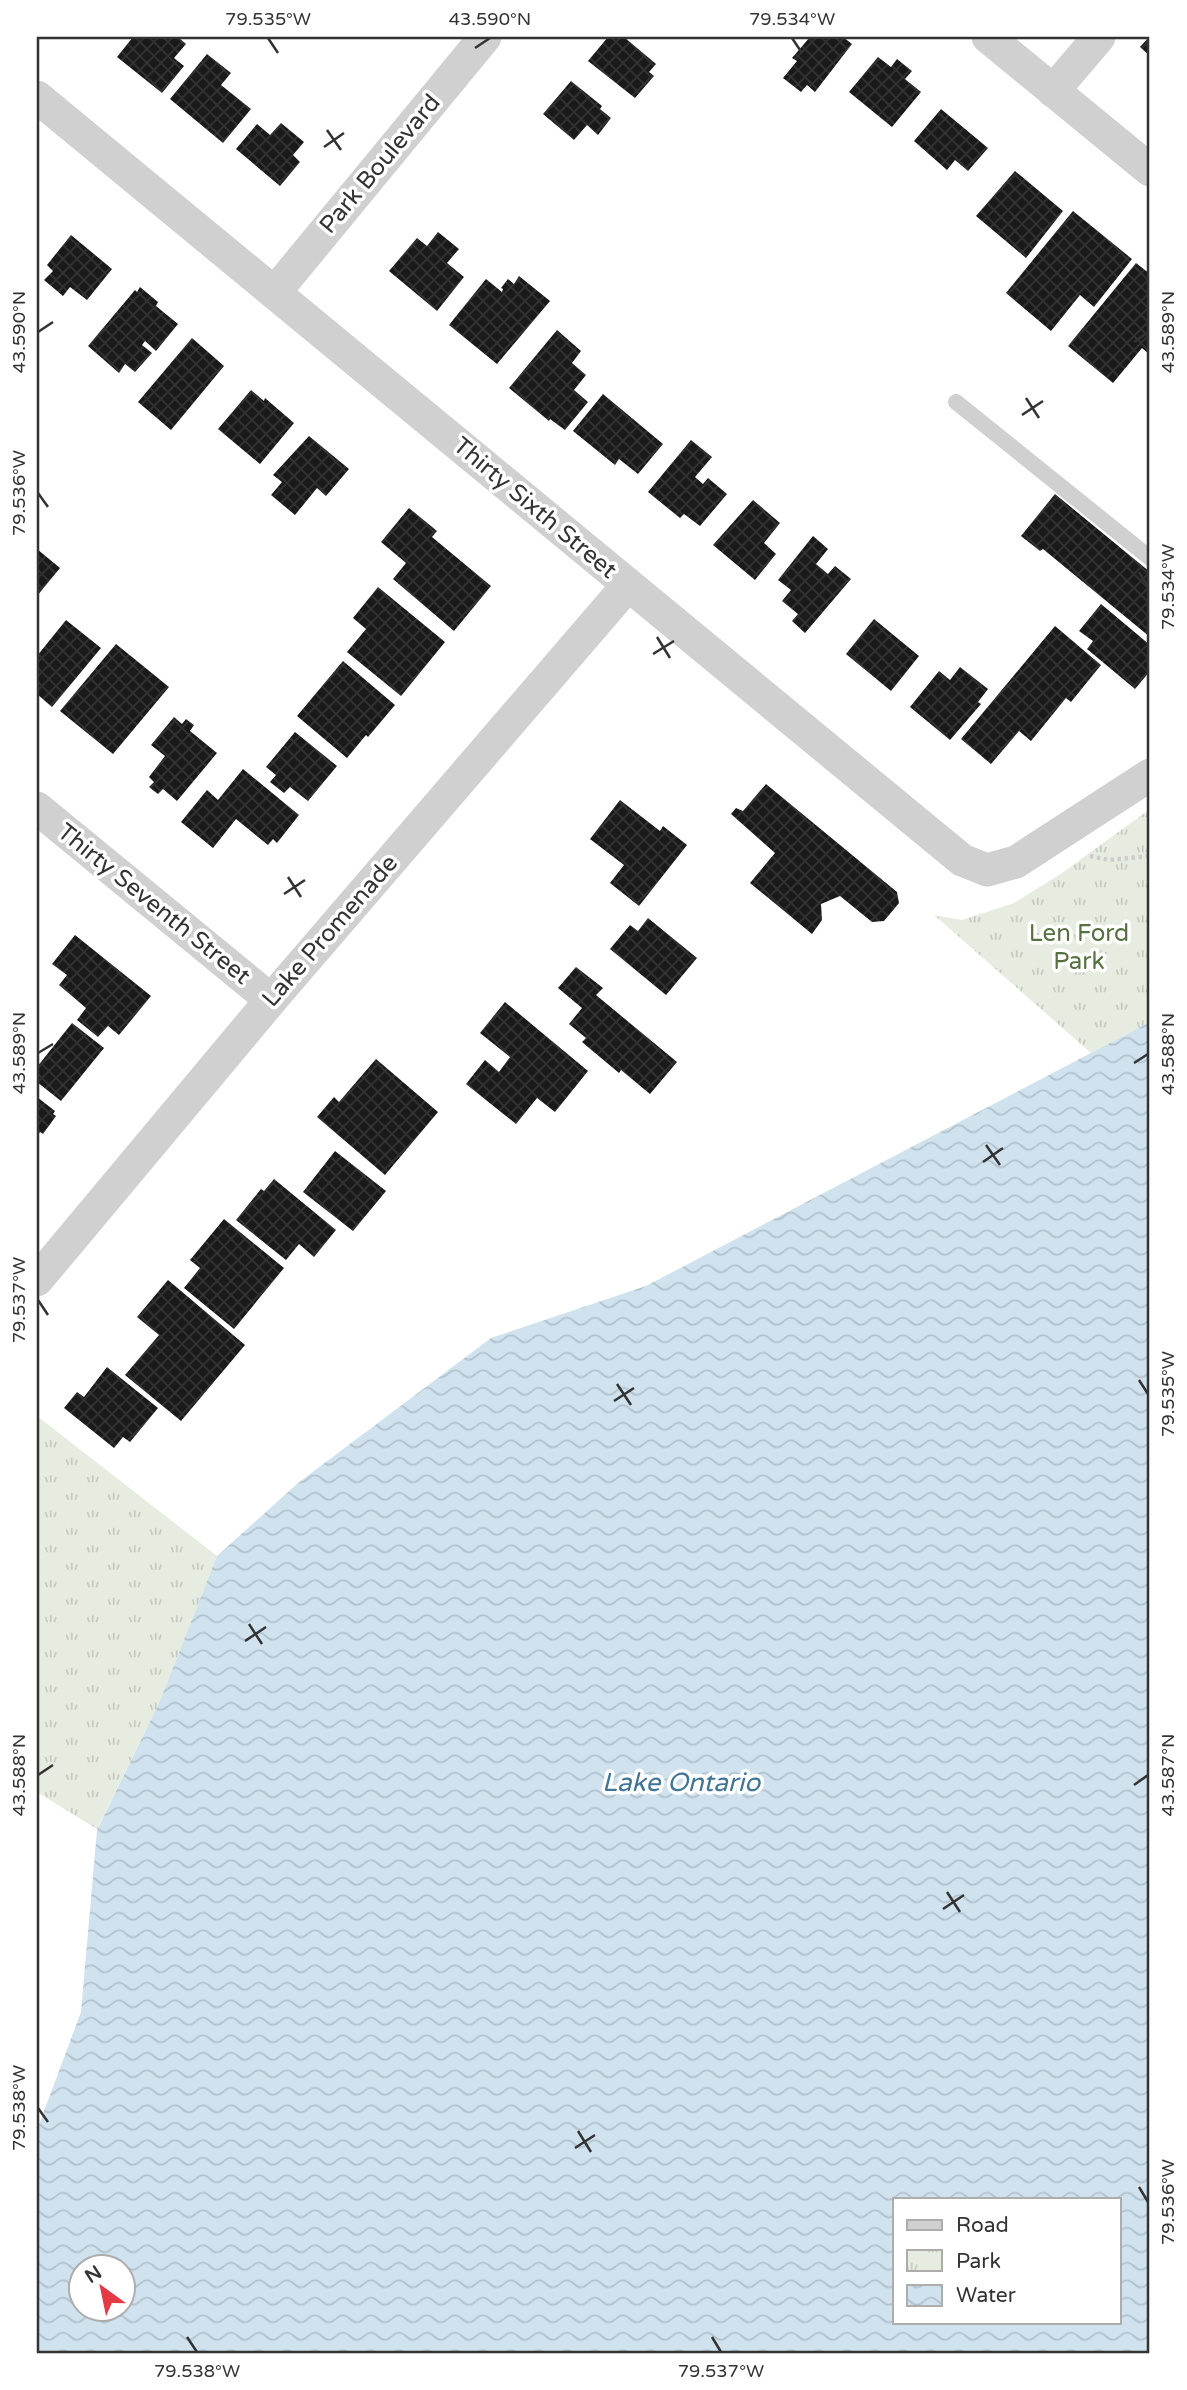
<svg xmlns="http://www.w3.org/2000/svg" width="1187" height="2390" font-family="'Varela Round',sans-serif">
	<defs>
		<pattern id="park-tufts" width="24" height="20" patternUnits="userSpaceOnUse" patternTransform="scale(1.75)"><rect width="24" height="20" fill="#e6ecdf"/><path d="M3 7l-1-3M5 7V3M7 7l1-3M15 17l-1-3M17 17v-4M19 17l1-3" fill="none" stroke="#c6cbc0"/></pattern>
		<pattern id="water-waves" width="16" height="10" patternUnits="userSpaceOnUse" patternTransform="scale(1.75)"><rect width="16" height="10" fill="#cfe2ee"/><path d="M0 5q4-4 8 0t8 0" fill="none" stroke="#b2c2cd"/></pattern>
		<pattern id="building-cross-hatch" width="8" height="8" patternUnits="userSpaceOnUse" patternTransform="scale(1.75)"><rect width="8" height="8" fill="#1a1a1a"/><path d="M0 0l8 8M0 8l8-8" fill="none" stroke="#333"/></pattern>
	</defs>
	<rect width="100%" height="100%" fill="#fff"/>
	<g fill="url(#park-tufts)">
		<path d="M1150,809V1022L1091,1053L934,915L962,920L1014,903L1062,873Z"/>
		<path d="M37,1416L217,1556L159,1703L97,1829L37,1792Z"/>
	</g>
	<path fill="url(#water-waves)" fill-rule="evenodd" d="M1150,1022V2353H37V2130L81,2012L97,1830L159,1703L217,1556L298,1483L491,1338L646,1286ZM895,2199H1119V2322H895ZM80,2268H122V2310H80Z"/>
	<g fill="url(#building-cross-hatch)">
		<path d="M133,37H178L186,44L174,58L184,66L162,93L117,57Z"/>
		<path d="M608,37H624L656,64L649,72L654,76L635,98L588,61Z"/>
		<path d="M810,37H843L852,44L815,92L807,85L801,92L783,78L797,61L792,58Z"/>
		<path d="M1149,37H1150V56L1140,47Z"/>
		<path d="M207,54L231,73L221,85L251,109L223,143L170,99Z"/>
		<path d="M878,57L891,67L897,59L912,71L905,79L921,92L892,127L849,92Z"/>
		<path d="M571,81L602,106L600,109L611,118L598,135L587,125L574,140L543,114Z"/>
		<path d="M941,109L988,148L968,171L955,160L947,170L914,141Z"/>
		<path d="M281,123L304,142L293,155L300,162L280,186L236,149L257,124L270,135Z"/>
		<path d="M1015,171L1063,211L1026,258L976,216Z"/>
		<path d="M1073,211L1132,259L1094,307L1080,295L1051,331L1006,293Z"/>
		<path d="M438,232L459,249L447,263L464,277L437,311L389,271L417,238L427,246Z"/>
		<path d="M71,235L112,269L87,300L70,287L63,296L44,280L53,271L47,265Z"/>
		<path d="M1136,263L1150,274V355L1142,348L1113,383L1068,346Z"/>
		<path d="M519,276L550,301L497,364L449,325L486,279L502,292L503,289L501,288L508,279L514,284Z"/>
		<path d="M140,287L158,302L156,306L178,324L156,351L145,341L142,345L152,353L135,372L125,364L119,373L88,346L135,290L137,292Z"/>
		<path d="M557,330L581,351L572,363L586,375L574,390L588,402L565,430L550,419L549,421L509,388Z"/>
		<path d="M192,338L224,366L171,430L138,402Z"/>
		<path d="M251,390L264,401L265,398L294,423L260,464L218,429Z"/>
		<path d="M603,394L663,444L638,474L619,459L615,465L573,431Z"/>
		<path d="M309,436L349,469L326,496L317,488L295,515L271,495L282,482L273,475Z"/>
		<path d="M691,440L712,457L695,477L703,484L708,478L727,494L700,526L684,514L680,518L648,492Z"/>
		<path d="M1055,494L1150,572V637L1043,549L1040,551L1021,536Z"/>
		<path d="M753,500L780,523L764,543L776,554L755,580L713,545Z"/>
		<path d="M409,508L437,531L432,537L491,586L454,631L393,579L406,563L381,542Z"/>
		<path d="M813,536L828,549L816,564L828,574L835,566L851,579L805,633L792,621L798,614L782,601L791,590L778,580Z"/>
		<path d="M37,549L60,568L37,596Z"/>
		<path d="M378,587L445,642L401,696L347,652L366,629L353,618Z"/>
		<path d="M1101,604L1150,645V671L1135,689L1087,649L1093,641L1079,631Z"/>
		<path d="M874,619L919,656L891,691L846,654Z"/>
		<path d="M66,620L101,648L52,707L37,694V656Z"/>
		<path d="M1055,626L1101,665L1071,702L1066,698L1031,741L1019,731L991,764L961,739Z"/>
		<path d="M116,644L169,687L113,754L60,711Z"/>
		<path d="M343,661L395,705L368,737L366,735L347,758L297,716Z"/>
		<path d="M960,667L988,689L978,702L981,704L950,740L910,707L939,671L950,680Z"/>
		<path d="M174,717L182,724L186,719L194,725L190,731L217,753L177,801L163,789L158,794L149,787L154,782L149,777L165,756L151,745Z"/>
		<path d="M295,732L337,766L308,801L290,787L284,793L270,782L276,775L266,767Z"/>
		<path d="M243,769L299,815L277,843L273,839L268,845L236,819L213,848L181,822L207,790L218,800Z"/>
		<path d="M766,784L897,892L899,903L884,921L872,922L840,896L821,904L822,920L812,934L750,883L775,853L731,814L736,808L743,811Z"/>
		<path d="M620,800L660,831L663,826L687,845L639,906L610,883L624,865L590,839Z"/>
		<path d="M648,918L697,958L666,995L610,949L630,925L638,931Z"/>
		<path d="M75,935L151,996L119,1035L108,1026L98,1037L77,1020L86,1008L59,985L67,975L52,964Z"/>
		<path d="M576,967L603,988L596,995L677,1062L650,1094L621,1070L619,1073L582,1042L586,1038L569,1024L582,1008L558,988Z"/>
		<path d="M505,1002L588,1071L555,1112L537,1098L516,1124L466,1084L485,1060L499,1072L510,1057L480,1033Z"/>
		<path d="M72,1023L104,1048L61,1101L37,1082V1067Z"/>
		<path d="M376,1059L438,1112L385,1175L317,1117L334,1097L339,1102Z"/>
		<path d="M37,1097L55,1111L53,1114L56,1116L43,1134L40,1132L37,1136Z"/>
		<path d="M335,1151L386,1191L353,1231L303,1192Z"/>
		<path d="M274,1179L336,1230L314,1257L299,1244L286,1260L236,1220L261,1189L264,1191Z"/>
		<path d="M224,1219L284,1268L234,1329L184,1288L200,1268L190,1260Z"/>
		<path d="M168,1280L245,1345L181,1421L125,1375L159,1335L137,1317Z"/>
		<path d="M107,1367L158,1408L130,1442L123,1437L114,1448L64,1408L77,1392L84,1397Z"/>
	</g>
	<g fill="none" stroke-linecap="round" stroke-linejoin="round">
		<path stroke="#cdcdcd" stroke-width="4.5" stroke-dasharray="3.5 3.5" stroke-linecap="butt" d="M1090,856L1109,860L1150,856"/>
		<path stroke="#d0d0d0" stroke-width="16" d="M956,402L1150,558"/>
		<g stroke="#d0d0d0" stroke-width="33">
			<path d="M988,37L1150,170"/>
			<path d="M1053,91L1099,37"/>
			<path d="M37,97L962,860L987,870L1016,862L1150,775"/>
			<path d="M275,292L485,37"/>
			<path d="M37,808L271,1000"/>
			<path d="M37,1280L271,1000L628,585"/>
		</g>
	</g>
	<path fill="none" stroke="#333" stroke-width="2.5" d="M268,38L278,53M792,38L802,53M475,48L490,38M327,130L341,150M324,147L344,133M38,332L53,322M1134,342L1148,332M1026,398L1039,418M1022,415L1043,401M38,493L48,507M1139,572L1148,587M657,637L670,658M653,654L674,641M288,877L301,897M284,894L305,880M38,1053L53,1044M1134,1063L1148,1054M986,1145L1000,1165M983,1162L1003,1148M38,1300L48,1315M1139,1380L1148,1394M617,1384L631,1405M614,1401L634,1388M249,1624L262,1644M245,1641L266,1627M38,1775L53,1765M1134,1785L1148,1775M947,1892L960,1912M943,1909L964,1895M38,2108L48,2122M578,2131L591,2152M575,2148L595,2135M1139,2187L1148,2202M187,2337L197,2352M712,2337L721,2352"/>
	<g text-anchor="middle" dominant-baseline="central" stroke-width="7" stroke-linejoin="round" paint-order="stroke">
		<g font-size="24" fill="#333" stroke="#fff">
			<text transform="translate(380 164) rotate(-50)">Park Boulevard</text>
			<text transform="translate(535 508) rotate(40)">Thirty Sixth Street</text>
			<text transform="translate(154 904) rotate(39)">Thirty Seventh Street</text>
			<text transform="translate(330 931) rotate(-49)">Lake Promenade</text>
		</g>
		<g font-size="24" fill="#56703f" stroke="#fff">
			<text x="1079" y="933">Len Ford<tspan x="1079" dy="28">Park</tspan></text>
		</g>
		<g font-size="26" font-style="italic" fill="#3f7597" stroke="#fff">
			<text x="681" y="1782">Lake Ontario</text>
		</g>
	</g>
	<rect width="1187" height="2390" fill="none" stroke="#ffffff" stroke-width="77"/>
	<rect x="893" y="2198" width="228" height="126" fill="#ffffff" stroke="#adadad" stroke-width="2"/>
	<rect x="907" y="2220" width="35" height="10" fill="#d0d0d0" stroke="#adadad" stroke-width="2"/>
	<text x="956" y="2232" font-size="21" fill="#333333">Road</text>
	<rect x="907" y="2250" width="35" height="21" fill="url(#park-tufts)" stroke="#adadad" stroke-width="2"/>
	<text x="956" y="2268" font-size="21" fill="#333333">Park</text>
	<rect x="907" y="2285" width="35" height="21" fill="url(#water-waves)" stroke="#adadad" stroke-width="2"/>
	<text x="956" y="2302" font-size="21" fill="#333333">Water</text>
	<g transform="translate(102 2288) rotate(327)"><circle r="33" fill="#ffffff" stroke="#adadad" stroke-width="2"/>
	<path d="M0-5L12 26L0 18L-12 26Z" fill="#e63946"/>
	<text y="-10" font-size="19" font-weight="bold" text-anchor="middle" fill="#333333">N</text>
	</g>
	<rect x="38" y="38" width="1110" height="2314" fill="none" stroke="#333" stroke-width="2.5"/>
	<g font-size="18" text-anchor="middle" fill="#333">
		<text x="268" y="25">79.535°W</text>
		<text x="490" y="25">43.590°N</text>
		<text x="792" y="25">79.534°W</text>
		<text transform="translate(19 332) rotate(-90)" y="6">43.590°N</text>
		<text transform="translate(1168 332) rotate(-90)" y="6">43.589°N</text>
		<text transform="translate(19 493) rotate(-90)" y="6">79.536°W</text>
		<text transform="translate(1168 587) rotate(-90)" y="6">79.534°W</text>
		<text transform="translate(19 1053) rotate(-90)" y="6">43.589°N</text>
		<text transform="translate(1168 1054) rotate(-90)" y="6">43.588°N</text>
		<text transform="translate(19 1300) rotate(-90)" y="6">79.537°W</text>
		<text transform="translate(1168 1394) rotate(-90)" y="6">79.535°W</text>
		<text transform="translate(19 1775) rotate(-90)" y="6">43.588°N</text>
		<text transform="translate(1168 1775) rotate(-90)" y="6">43.587°N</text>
		<text transform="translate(19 2108) rotate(-90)" y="6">79.538°W</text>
		<text transform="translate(1168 2202) rotate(-90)" y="6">79.536°W</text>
		<text x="197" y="2377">79.538°W</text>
		<text x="721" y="2377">79.537°W</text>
	</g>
</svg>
